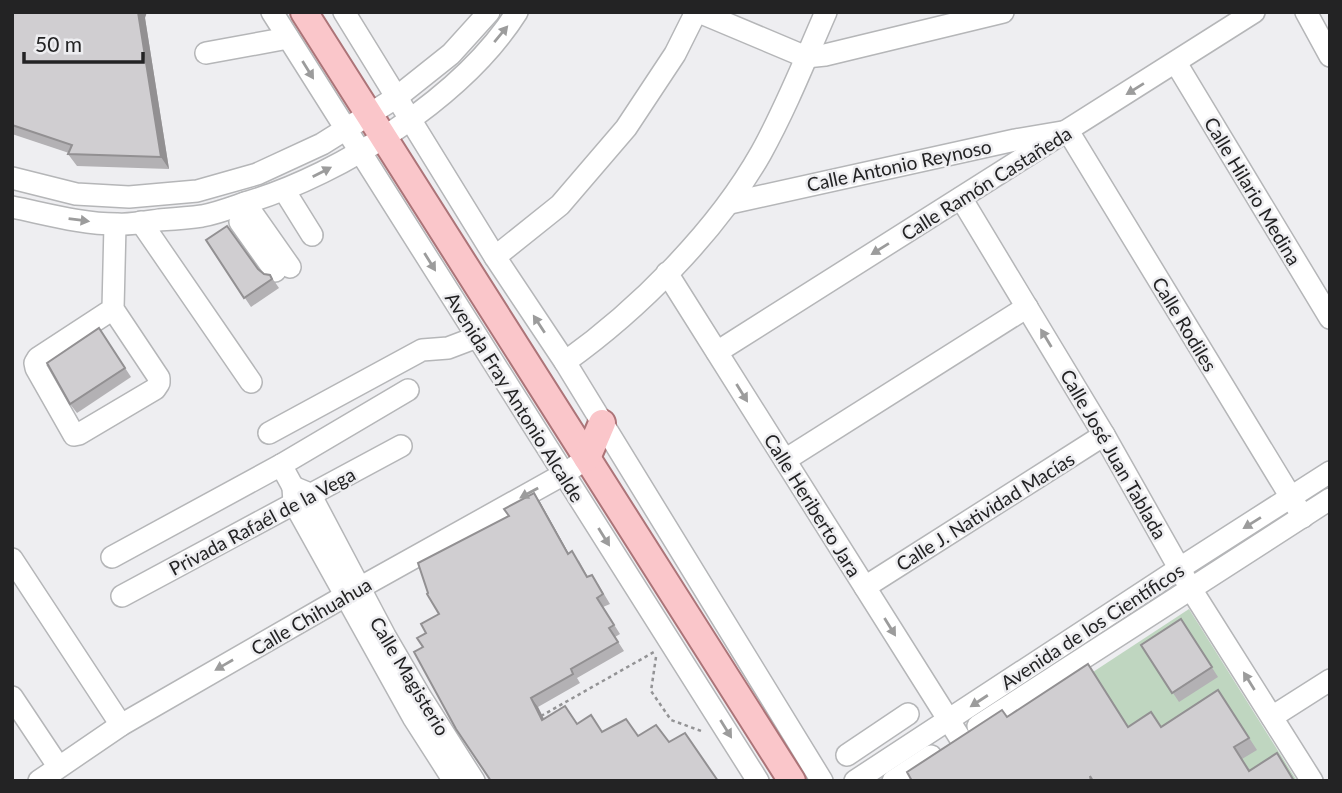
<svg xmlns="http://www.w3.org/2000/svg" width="1342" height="793" font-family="Lato,sans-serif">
	<rect width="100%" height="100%" fill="#eeeef1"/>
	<path fill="#bfd6c0" d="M1189,609L1297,781H927Z"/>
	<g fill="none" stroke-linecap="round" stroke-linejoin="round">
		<g stroke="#b5b6b8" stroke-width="24">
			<g id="minor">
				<path d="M272,12L758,781"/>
				<path d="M344,12L495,257L565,362L822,781"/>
				<path d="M699,12L806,57L825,55L1003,12"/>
				<path d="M1306,12L1330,56"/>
				<path d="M206,53L288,38"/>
				<path d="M1176,63L1330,318"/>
				<path d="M12,178L76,194L129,197L197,191L257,174L322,144L397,97L451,54L489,12"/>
				<path d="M284,190L312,235"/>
				<path d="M961,198L1104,435L1191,589L1312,781"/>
				<path d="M245,203L290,267"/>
				<path d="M730,203L1015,140L1068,131L1303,517"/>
				<path d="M12,207C47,214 82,224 117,224C131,225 146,222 159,220C173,219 188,218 202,216C218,213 233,207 248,202C342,174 464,96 517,12"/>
				<path d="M141,222L251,382"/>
				<path d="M240,222L275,271"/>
				<path d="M495,257L560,205L626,128L675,54L696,12"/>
				<path d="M667,273L960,738"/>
				<path d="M113,309L38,358L35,363L36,368L74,435L79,434L155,389L159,383V378L113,309L115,225"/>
				<path d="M717,352L1254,12"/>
				<path d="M565,362C638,310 717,231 761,153C786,108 805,60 826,12"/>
				<path d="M269,433L422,350L448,348L477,337"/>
				<path d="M785,460L1027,307"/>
				<path d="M281,465L408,390"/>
				<path d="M112,557L281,465L293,487"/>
				<path d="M12,559L121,725"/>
				<path d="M865,587L1104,435"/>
				<path d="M122,596L401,446"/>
				<path d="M12,697L58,766"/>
				<path d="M1272,717L1330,680"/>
				<path d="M978,726L1330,499"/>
				<path d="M847,755L908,714"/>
				<path d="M39,781L121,725L345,596L564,474L587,458"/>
				<path d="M454,781L413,717L294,503L293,487L310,494L385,636L420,696L474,781"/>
				<path d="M855,781L1180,568L1330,472"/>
				<path d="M893,781L931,756"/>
			</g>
		</g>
		<g stroke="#ac7478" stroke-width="30">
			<g id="major">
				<path d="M304,12L792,781"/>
				<path d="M587,458L602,423"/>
			</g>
		</g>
		<g stroke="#939395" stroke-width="2.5" stroke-dasharray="3.5 3.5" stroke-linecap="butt">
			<path d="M656,657L651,691L671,720L704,732"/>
			<path d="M541,716L654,652"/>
		</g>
		<use href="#minor" stroke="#fff" stroke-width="21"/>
		<use href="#major" stroke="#fac6ca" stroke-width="26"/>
	</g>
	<g fill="#b3b1b4">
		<path d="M12,12L145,18L169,169L77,166L68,154L69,153L12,134Z"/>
		<path d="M206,240L258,269L264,274L270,275L279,288L251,307Z"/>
		<path d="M99,328L131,377L77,413L70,404Z"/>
		<path d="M540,502L569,554L579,561L588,577L598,584L610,604L603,607L620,634L615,637L624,651L577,678L580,683L538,707L544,719L578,724L602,732L638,736L669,742L718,781H491L423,647L426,633L439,614Z"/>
		<path d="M1181,619L1218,677L1179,702L1141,645Z"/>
		<path d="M1096,676L1128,726L1161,727L1218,690L1257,750L1242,759L1250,770L1285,765L1295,781L1007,716Z"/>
	</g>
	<g fill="#929092">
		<path d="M138,12H147L145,18L169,169L161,157Z"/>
		<path d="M534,493L540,502L574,563L568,554Z"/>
		<path d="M531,698L538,707L549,729L542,720Z"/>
	</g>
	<g fill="#d0ced1" stroke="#929092" stroke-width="2">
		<path d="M12,12H138L161,157L68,154L72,145L12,125Z"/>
		<path d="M227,226L258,269L264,274L270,275L272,279L244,298L206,240Z"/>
		<path d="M99,328L125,368L70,404L47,363Z"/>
		<path d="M534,493L568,554L572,551L587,577L592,575L603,594L597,598L614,625L609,628L618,642L571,669L573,674L531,698L542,720L565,706L577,724L591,715L602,732L626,719L638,736L656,725L669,742L685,733L718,781H491L456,729L414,652L423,647L417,638L426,633L421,624L439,614L427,594L428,593L418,563L509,516L504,509Z"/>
		<path d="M1181,619L1212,667L1172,693L1141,645Z"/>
		<path d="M1088,664L1128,727L1151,712L1161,727L1218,690L1249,738L1234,747L1249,771L1277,753L1294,781H1093L1090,776L1091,781H912L907,772L1002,710L1007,717Z"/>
	</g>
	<defs><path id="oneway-solid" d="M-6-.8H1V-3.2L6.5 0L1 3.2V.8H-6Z" transform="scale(1.75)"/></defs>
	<g fill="#9c9c9c">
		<use href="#oneway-solid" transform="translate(501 34) rotate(-50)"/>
		<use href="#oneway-solid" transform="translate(308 70) rotate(58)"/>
		<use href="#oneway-solid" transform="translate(1135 89) rotate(148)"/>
		<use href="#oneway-solid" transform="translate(322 172) rotate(-27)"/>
		<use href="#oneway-solid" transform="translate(79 220) rotate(7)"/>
		<use href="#oneway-solid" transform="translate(880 249) rotate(148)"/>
		<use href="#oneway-solid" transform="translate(430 262) rotate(58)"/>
		<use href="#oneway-solid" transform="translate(539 324) rotate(-123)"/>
		<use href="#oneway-solid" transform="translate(1046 338) rotate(-121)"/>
		<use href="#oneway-solid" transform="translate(742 393) rotate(58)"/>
		<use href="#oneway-solid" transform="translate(529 493) rotate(151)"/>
		<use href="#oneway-solid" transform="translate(1252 523) rotate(148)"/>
		<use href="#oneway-solid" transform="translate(604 537) rotate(58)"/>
		<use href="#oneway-solid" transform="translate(890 627) rotate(58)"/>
		<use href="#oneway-solid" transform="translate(224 665) rotate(150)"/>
		<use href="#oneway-solid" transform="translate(1249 681) rotate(-122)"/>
		<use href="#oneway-solid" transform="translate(979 701) rotate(147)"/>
		<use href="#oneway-solid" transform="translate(726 729) rotate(58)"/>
	</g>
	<g text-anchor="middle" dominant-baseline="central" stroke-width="5" stroke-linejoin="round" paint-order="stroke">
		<g font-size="19" fill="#232324" stroke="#eeeef1">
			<text transform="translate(899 165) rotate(-12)">Calle Antonio Reynoso</text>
			<text transform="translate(986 183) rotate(-32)">Calle Ramón Castañeda</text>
			<text transform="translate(1253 191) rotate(59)">Calle Hilario Medina</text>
			<text transform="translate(1185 324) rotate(59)">Calle Rodiles</text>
			<text transform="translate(515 397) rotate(58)">Avenida Fray Antonio Alcalde</text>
			<text transform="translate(1114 454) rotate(60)">Calle José Juan Tablada</text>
			<text transform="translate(813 505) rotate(58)">Calle Heriberto Jara</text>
			<text transform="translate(985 511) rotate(-32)">Calle J. Natividad Macías</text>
			<text transform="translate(262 521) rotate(-28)">Privada Rafaél de la Vega</text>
			<text transform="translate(311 616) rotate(-30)">Calle Chihuahua</text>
			<text transform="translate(1092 626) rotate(-33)">Avenida de los Científicos</text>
			<text transform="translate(410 676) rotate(59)">Calle Magisterio</text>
		</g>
	</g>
	<rect width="1342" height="793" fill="none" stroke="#232324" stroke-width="28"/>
	<path d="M24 52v10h119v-10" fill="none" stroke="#232324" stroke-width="3.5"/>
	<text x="35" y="52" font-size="21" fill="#232324" stroke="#eeeef1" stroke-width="5" paint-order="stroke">50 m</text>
</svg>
